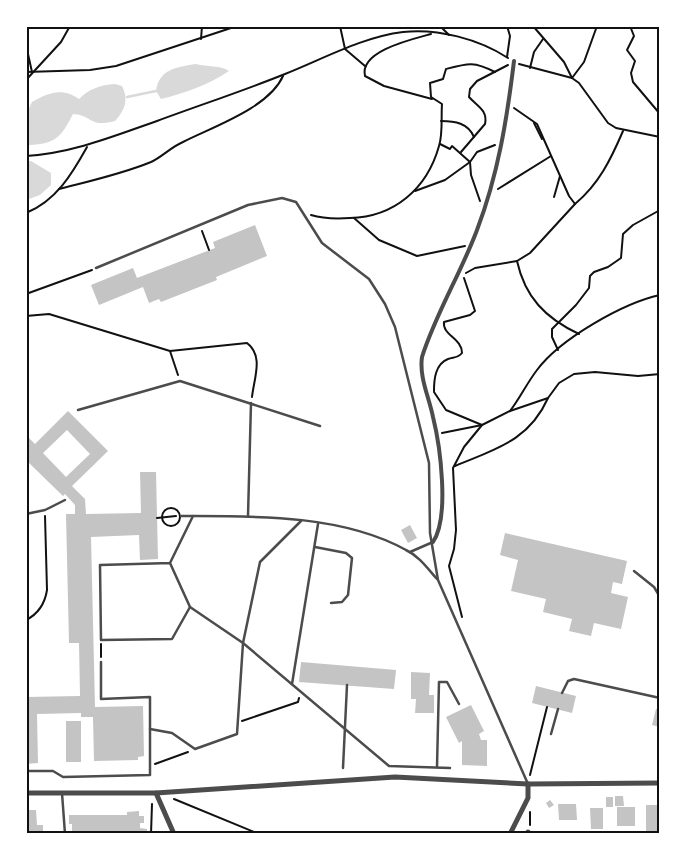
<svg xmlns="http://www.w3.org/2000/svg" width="686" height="860" font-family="'Fira Sans Condensed',sans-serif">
	<rect width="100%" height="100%" fill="#fff"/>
	<g fill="#d9d9d9">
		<path d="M196,64C207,67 220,65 229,71C208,85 185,93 161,99L156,91C159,69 177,67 196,64Z"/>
		<path d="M115,84L122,86C129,100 125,110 115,121C88,128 93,115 73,114C61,137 56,144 29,145C23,131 25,115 32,102C48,93 62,87 79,99C89,89 100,85 115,84Z"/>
		<path d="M31,161L51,173V185L40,195L26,200V162Z"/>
	</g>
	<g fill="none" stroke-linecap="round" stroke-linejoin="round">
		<path stroke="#d9d9d9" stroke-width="2.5" d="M127,97L156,91"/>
	</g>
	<g fill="#c4c4c4" fill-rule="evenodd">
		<path d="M255,225L267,256L216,277L217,280L161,302L159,299L149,303L143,287L99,305L91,285L133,268L137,278L215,248L213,242Z"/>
		<path d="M68,411L108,451L72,486L85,499L86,514L141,513L140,472H156L158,559L140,560L139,535L91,537L95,707L143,706L144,756L138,757V760L94,761L93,717H81V713L37,714L38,763L26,764V697L80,696L79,643H69L66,514H75V505L65,494L63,496L26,460V435L35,444ZM67,430L90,454L66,477L43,453Z"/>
		<path d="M410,525L417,538L408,543L401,530Z"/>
		<path d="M505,533L627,561L622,584L613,582L611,593L628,597L621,629L594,623L591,636L569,631L572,619L543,612L546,599L511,591L518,560L500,555Z"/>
		<path d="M301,662L396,670L394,689L299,682Z"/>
		<path d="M411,672L430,673L429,695H434V713H415L416,699H411Z"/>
		<path d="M536,686L576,696L572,713L532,703Z"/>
		<path d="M471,705L484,731L479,734L481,740H487V766L462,765V741L459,743L446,717Z"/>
		<path d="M656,709H660V727L652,725Z"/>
		<rect x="66" y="721" width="15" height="41"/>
		<path d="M615,796H623L624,806H615Z"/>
		<rect x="606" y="797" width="7" height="10"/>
		<path d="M550,800L554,805L549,808L546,803Z"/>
		<path d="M558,804H576L577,820H559Z"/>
		<rect x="646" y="805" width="14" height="26"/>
		<rect x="617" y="807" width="18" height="19"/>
		<path d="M590,808H603V829H591Z"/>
		<path d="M26,810H36L37,825H43V834H26Z"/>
		<path d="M139,811V816H144V823H140V828L147,829V834L72,832V824H69V815H127V812Z"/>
		<rect x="547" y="831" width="16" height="3"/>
	</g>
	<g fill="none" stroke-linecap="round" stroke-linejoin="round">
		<g stroke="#111" stroke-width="2">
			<path d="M340,26L345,49L365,66"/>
			<path d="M440,26L449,35"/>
			<path d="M533,26L564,62L572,78L584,62L597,26"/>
			<path d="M630,26L634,36L627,50L635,61L631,73L633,82L660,114"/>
			<path d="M431,34C413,39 359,51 365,76L384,86L432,99"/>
			<path d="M201,39L202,26"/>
			<path d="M26,45L32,72"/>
			<path d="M507,57L510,36L507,26"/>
			<path d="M519,64L572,78L579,83L608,123L616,128L660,137"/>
			<path d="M530,68L534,52L543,39"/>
			<path d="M26,72L90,70L116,66L237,26"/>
			<path d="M26,80L61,42L70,26"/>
			<path d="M514,108L537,124L569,196L575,204C599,184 611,159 623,131"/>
			<path d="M441,121C455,121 468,123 474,137"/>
			<path d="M534,123L542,139"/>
			<path d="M440,144L450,149L452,146L470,162L471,175L480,201"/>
			<path d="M461,152L485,124C488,110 477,106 469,97L470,89L477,81L508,65"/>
			<path d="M26,156C73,153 114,136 157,121C200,105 243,91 285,74C323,59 362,37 403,32C437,28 479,39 508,58"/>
			<path d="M59,189C90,181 122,174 151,162C162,157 171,147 183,142C212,127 269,108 283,76"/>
			<path d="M498,189L551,156"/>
			<path d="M415,191L445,180L470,162L477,152L495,145"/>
			<path d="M554,197L560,176"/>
			<path d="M26,213C56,201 72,174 87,147"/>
			<path d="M311,215C324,219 336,219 350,218C394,217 427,189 439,146C443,134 441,117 442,104L431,97L430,83L443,79L446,69C468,63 474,61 495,72"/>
			<path d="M354,218L379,240L417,256L465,246"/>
			<path d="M202,231L209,250"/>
			<path d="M517,261L530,253L575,204"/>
			<path d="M466,273L475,268L517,261C525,297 545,318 579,334"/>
			<path d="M26,294L92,270"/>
			<path d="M26,316L49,314L170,351L247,343C264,356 254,378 252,397"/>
			<path d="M558,350L552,337V329L576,305L589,288L590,276L594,272L608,267L621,258L623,234L633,225L660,210"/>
			<path d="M170,351L178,375"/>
			<path d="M434,391C434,380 435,364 448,359C454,357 458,358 462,353C462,338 442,335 444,322L470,315L475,311L464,278"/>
			<path d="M434,392L446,410L482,425L464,447L453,468L456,530L454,549L449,566L462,617"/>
			<path d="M510,411C520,398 527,383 537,370C560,339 623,303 660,295"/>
			<path d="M442,433L482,425L510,411L548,398L559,383L574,374L595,372L638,376L660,374"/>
			<path d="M455,466C495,449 529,441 548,398"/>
			<circle cx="171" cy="517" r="9"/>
			<path d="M157,518L176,516"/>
			<path d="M26,620C38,614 45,603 47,590L45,516"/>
			<path d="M101,644V657"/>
			<path d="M242,721L298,702L299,698"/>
			<path d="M155,764L188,752"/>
			<path d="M530,775L547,707"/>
			<path d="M174,799L259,834"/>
			<path d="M530,812V825"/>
			<path d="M151,834L152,804"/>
		</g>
		<g stroke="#4c4c4c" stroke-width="2.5">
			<path d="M96,268L248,205L282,198L296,202L322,243L369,279L385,304L395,327L429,463L430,533L438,580L528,784"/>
			<path d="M78,410L180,381L320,426"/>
			<path d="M26,514L45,510L65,500"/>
			<path d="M181,516C253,516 341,514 406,550C419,556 428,569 437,579"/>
			<path d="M248,516L251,403"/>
			<path d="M315,547L346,553L352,558L348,595L342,602L331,603"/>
			<path d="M410,552L433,542"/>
			<path d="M170,563L190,607L172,639L101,640L100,565L170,563L193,516"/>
			<path d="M634,571L654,587L660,597"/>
			<path d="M190,607L243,643L389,766L450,768"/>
			<path d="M292,684L318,524"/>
			<path d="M562,693L568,681L574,679L660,698"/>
			<path d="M150,729L172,733L195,749L237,734L243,643L260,562L301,521"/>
			<path d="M551,734L558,709"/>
			<path d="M437,767L439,682H447L459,704"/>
			<path d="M343,768L347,685"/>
			<path d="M26,771H53L63,777L150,775V697L101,699V662"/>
			<path d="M62,793L65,834"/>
		</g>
		<path stroke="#4c4c4c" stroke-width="4" d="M433,542C450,517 440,445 433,417C429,397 419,377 422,357C436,313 461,273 477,230C498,175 507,119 514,61"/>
		<g stroke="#4c4c4c" stroke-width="5">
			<path d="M26,793H156L395,777L528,784L660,783"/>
			<path d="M156,793L174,834"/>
			<path d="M510,834L528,798V784"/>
			<path d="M528,834V832"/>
		</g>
	</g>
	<rect width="686" height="860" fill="none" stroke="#ffffff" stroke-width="55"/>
	<rect x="28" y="28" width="630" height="804" fill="none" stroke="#111" stroke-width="2"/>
</svg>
